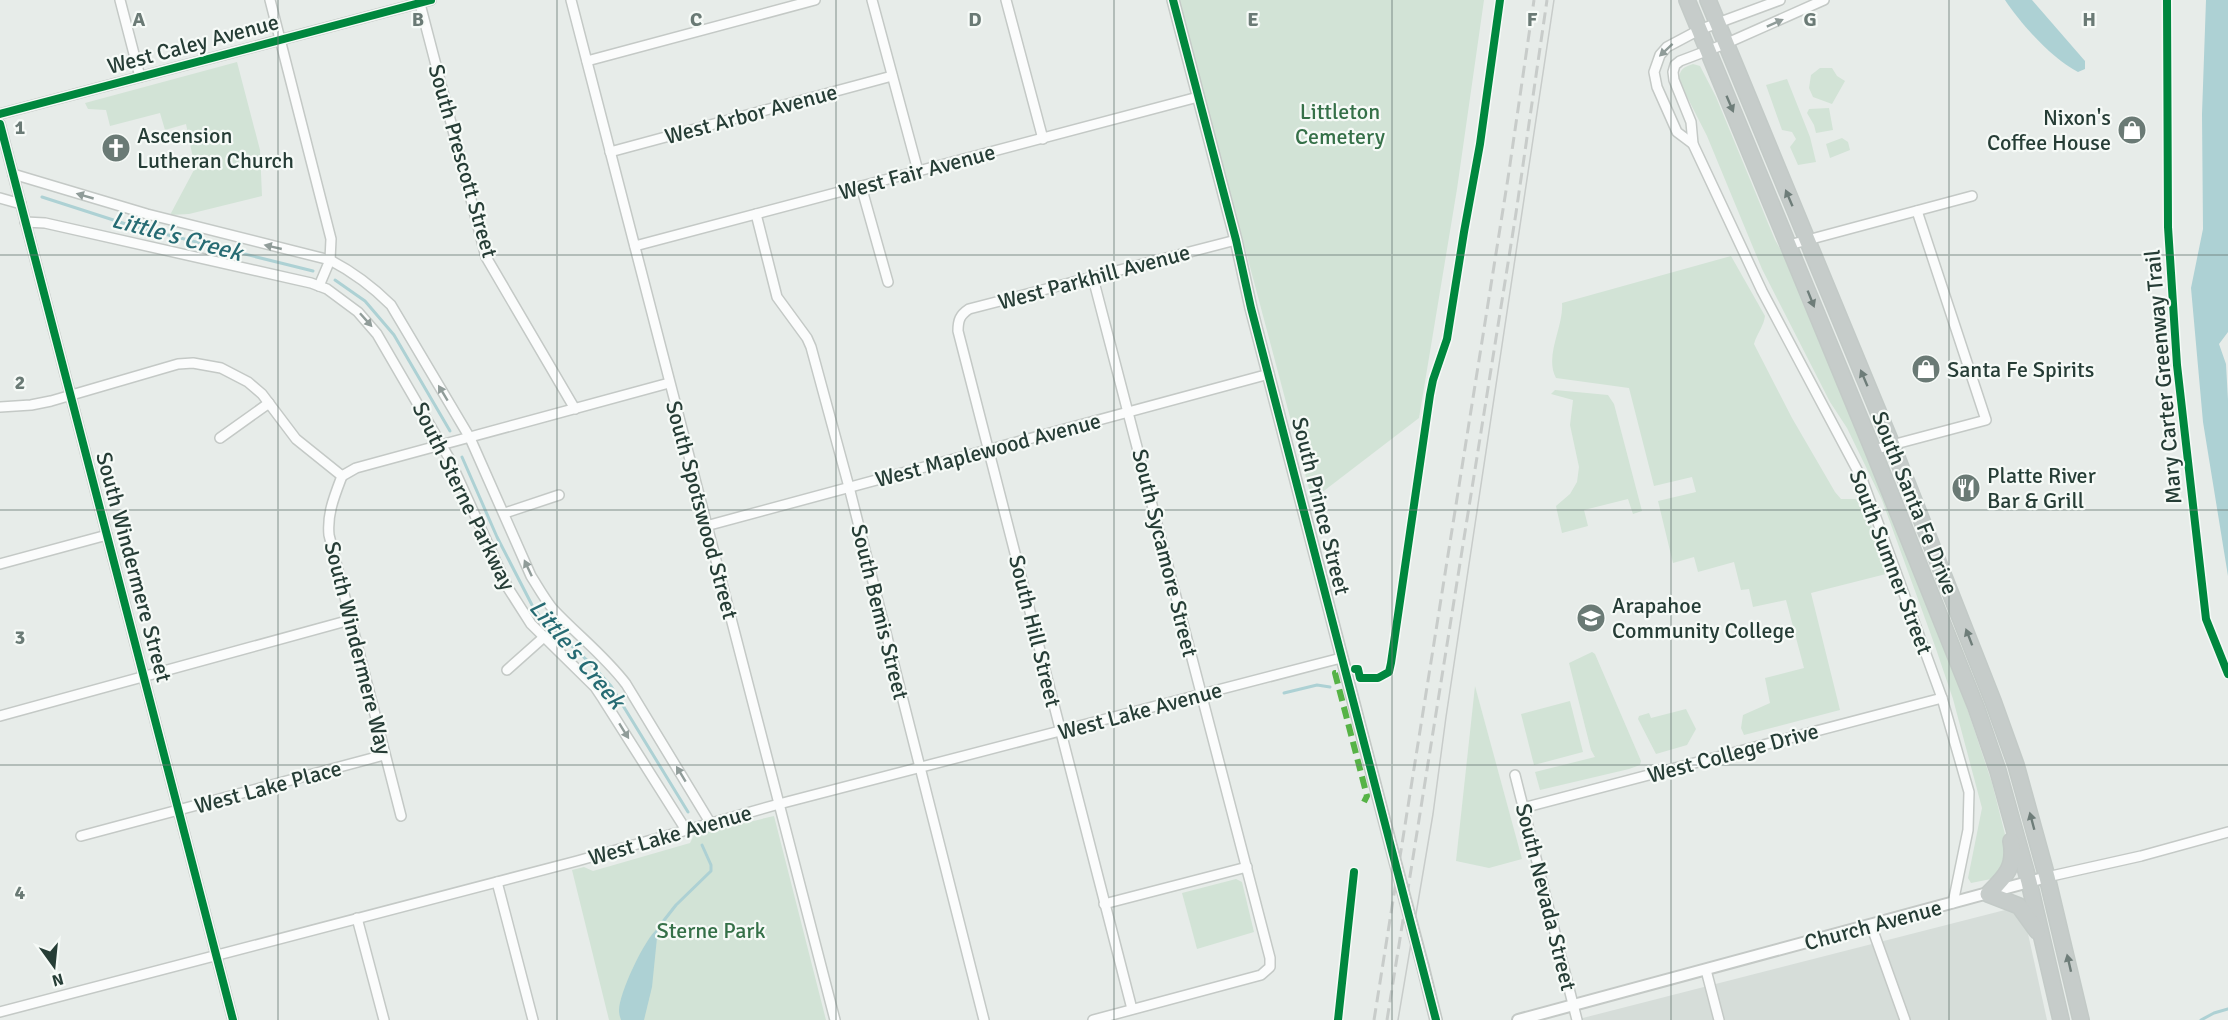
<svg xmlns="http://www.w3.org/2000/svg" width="2228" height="1020" font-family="Signika,sans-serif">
	<rect width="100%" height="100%" fill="#e7ece9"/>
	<path fill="#d6ddd9" d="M2005,910H2012L2025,920L2047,1020H1575Z"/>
	<g fill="#d2e3d6">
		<path d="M1179,0H1484L1457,189L1419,418L1312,500Z"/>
		<path d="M237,62L260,150L262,196L189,214L170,215L195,168L186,124L165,130L160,113L110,126L106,110L88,109L85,103Z"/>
		<path d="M1693,64L1700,66L1716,97L1775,240L1801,285L1941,630L1992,783L2010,854L1996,878L1971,883L1968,878L1982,808L1953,699L1935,646L1882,500L1847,428L1830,402L1762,269L1707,136L1679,81C1679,70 1683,67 1693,64Z"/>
		<path d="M1820,68H1832L1837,76L1845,81L1832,104L1813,97L1809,88L1811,75Z"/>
		<path d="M1787,79L1810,137L1816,162L1798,165L1790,147L1796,139L1792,132L1782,130L1766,85Z"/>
		<path d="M1829,108L1833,130L1816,133L1814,125L1807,113L1809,109Z"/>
		<path d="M1842,138L1848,142L1850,150L1830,158L1826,144Z"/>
		<path d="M1731,256L1765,316C1764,326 1757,333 1754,344L1792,418L1835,492L1841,499H1863L1886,574L1811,593L1840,710L1744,735L1741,728L1743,715L1770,703L1765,678L1804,668L1786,600L1753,607L1749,589L1741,590L1734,562L1698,572L1694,557L1673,563L1658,501L1696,492L1692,477L1654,486L1629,388L1556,378C1544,356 1564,326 1562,303Z"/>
		<path d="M1555,390L1608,395L1614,404L1642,511L1633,514L1628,499L1584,510L1588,526L1562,533L1556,506L1570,494L1577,482L1579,467L1570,425L1573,400L1551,394Z"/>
		<path d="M1592,652L1595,654L1641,761L1640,765L1629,769L1540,790L1535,772L1595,757L1591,750L1569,663Z"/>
		<path d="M1475,686L1522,859L1489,868L1456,861Z"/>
		<path d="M1570,701L1583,752L1534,765L1521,714Z"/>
		<path d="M1686,709L1696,729L1687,745L1656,754L1638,719L1639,716L1649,713L1651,718Z"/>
		<path d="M774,816L826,1020H609L572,870L584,867L593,871L690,843L694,835Z"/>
		<path d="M1236,879L1242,882L1254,932L1197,949L1182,893Z"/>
	</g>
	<g fill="#add1d4">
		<path d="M2005,0H2032L2085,61V69L2078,72C2052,59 2021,24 2005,0Z"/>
		<path d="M2206,0H2228V332L2219,344L2226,364L2228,400V576L2203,422L2191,288L2203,229L2202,114Z"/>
		<path d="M658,928L652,987L644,1020H621C620,1017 619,1014 619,1010C619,993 645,938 658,928Z"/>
	</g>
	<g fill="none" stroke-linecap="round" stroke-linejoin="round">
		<g stroke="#add1d4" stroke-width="3">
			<path d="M42,197L132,226L313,271"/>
			<path d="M335,280L365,301L394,335L450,431"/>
			<path d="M462,457L497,537L532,605L540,617L589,662L611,686L688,812"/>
			<path d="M1284,693L1317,685L1330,687"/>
			<path d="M658,928L676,905L711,871V865L702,845"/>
			<path d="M2201,1020L2214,1013L2228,1009"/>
		</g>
		<g stroke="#c4c9c6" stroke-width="12">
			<g id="minor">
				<path d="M120,0L140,77"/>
				<path d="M270,0L331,239L330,260L319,286"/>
				<path d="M419,0L486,257L575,409"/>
				<path d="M571,0L835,1020"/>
				<path d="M872,0L918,171"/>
				<path d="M1006,0L1043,139"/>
				<path d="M1824,0L1725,44L1680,61L1675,65L1673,72L1674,80L1691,122L1693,144L1762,291L1862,479L1942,698L1969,792L1968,830L1953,903"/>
				<path d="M587,61L815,0"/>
				<path d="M0,114L431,0"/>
				<path d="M0,124L233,1020"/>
				<path d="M1693,144L1677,132L1657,87L1654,72L1660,55L1667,47L1699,30L1780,0"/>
				<path d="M610,152L892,76"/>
				<path d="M13,174L147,214L330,260C353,272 372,286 391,305L470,438L531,576C538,587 544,598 552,608C576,634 604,655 626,684L711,824"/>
				<path d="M861,186L888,282"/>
				<path d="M0,198L21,204"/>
				<path d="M756,214L777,297L807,338L811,347L849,487L984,1020"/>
				<path d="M25,222L45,223L311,283L327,289L358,312L377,334L449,458L508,588L531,624L595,687L603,699L686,830"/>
				<path d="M1789,245L1972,196"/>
				<path d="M635,246L1198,97"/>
				<path d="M1093,278L1270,958V967L1261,975L1093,1020"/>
				<path d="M0,407L31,405L51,401L178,364L193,363L221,368L248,382L262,394L296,439L342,476"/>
				<path d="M220,438L269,403"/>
				<path d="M1873,450L1986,420L1917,211"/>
				<path d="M342,476C334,497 327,514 329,535L401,816"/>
				<path d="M342,476L356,468L669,383"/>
				<path d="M505,513L559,495"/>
				<path d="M706,526L1269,374"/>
				<path d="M0,564L107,535"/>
				<path d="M507,670L544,637"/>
				<path d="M0,716L350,620"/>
				<path d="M1515,775L1577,1020"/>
				<path d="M1523,808L1942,698"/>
				<path d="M81,836L384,755"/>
				<path d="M2047,877L2141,856L2228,832"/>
				<path d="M497,882L533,1020"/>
				<path d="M1104,904L1247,867"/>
				<path d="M357,918L384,1020"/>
				<path d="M1871,925L1905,1020"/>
				<path d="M1706,970L1719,1020"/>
				<path d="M1132,1009L958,331C958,320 960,315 969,309L1236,240"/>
				<path d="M0,1012L577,861L779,804L1341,658"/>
			</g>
		</g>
		<g stroke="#c4c9c6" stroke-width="14">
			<g id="tertiary">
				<path d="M1173,0L1236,240L1251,308L1391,846"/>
				<path d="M1423,967L1436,1020"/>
				<path d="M1518,1020L2047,877"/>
			</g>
		</g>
		<g stroke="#c3cac7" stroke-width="18">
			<g id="trunk">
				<path d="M1687,0L1873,450L1976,707L1998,771L2029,882L2061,1020"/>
				<path d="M1708,0L1892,445L1993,701L2016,765L2047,877L2081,1020"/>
				<path d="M2011,841C2016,867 2005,877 1988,894L2019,906L2037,931"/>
			</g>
		</g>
		<use href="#minor" stroke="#fbfcfc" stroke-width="9"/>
		<use href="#tertiary" stroke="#fbfcfc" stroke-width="10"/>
		<use href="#trunk" stroke="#c6ccca" stroke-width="15"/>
		<path stroke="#c8ccca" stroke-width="1.5" d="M1398,1020L1433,814L1446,717L1554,0"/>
		<g stroke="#c8ccca" stroke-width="3" stroke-dasharray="12 6" stroke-linecap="butt">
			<path d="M1374,1020L1508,178L1534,0"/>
			<path d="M1387,1020L1516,213L1547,0"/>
		</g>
		<g stroke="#c4c9c6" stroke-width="14" stroke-linecap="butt">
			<path id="tertiary-bridge" d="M1391,846L1423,967"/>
		</g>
		<use href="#tertiary-bridge" stroke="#fbfcfc" stroke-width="10"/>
		<path stroke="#56b346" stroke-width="6" stroke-dasharray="12 6" stroke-linecap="butt" d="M1336,673H1335L1367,796L1364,802"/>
		<g stroke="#f6faf7" stroke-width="11">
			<g id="cycleway">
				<path d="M1173,0L1236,240L1251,308L1436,1020"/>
				<path d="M2167,0L2168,227L2177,365L2206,619L2228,674"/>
				<path d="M0,114L431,0"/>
				<path d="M0,124L233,1020"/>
				<path d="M1355,669H1358L1360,678H1378L1389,672L1391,663L1430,395L1433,380L1447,339L1464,232L1480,144L1500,0"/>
				<path d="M1338,1020L1354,872"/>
			</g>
		</g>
		<use href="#cycleway" stroke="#00873e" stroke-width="8"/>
	</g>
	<defs><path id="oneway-solid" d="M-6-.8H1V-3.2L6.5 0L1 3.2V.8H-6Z" transform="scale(1.5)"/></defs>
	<g fill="#909c99">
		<use href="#oneway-solid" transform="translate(1775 23) rotate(-24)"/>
		<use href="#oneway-solid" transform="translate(1666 50) rotate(137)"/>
		<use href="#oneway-solid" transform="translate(85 196) rotate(-164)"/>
		<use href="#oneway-solid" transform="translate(273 247) rotate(-167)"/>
		<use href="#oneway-solid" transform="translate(366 320) rotate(48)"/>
		<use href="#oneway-solid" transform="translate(443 393) rotate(-121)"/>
		<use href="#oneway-solid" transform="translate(528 568) rotate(-115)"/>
		<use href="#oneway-solid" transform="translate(624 731) rotate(58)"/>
		<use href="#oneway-solid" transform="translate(681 774) rotate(-121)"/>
	</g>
	<g fill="#6e7d79">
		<use href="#oneway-solid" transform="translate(1730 104) rotate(67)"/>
		<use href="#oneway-solid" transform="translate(1789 198) rotate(-113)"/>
		<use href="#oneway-solid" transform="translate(1811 299) rotate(68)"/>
		<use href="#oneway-solid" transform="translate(1864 378) rotate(-113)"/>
		<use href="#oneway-solid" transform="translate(1969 637) rotate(-111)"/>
		<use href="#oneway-solid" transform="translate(2032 821) rotate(-105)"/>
		<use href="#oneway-solid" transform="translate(2069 963) rotate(-103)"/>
	</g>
	<path fill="none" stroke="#6a7a75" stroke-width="1.5" stroke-opacity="0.55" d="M278,0V1020M557,0V1020M836,0V1020M1114,0V1020M1392,0V1020M1671,0V1020M1949,0V1020M0,255H2228M0,510H2228M0,765H2228"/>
	<defs>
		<g id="shop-disc" transform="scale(1.5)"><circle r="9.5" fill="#6a7a75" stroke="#f6faf7"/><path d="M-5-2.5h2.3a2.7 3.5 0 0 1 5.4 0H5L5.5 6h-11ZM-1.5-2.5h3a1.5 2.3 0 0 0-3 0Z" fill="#fff"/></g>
		<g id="church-disc" transform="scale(1.5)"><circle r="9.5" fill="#6a7a75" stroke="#f6faf7"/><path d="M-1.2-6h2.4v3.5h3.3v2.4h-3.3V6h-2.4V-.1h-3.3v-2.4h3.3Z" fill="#fff"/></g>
		<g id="restaurant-disc" transform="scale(1.5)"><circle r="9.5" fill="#6a7a75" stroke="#f6faf7"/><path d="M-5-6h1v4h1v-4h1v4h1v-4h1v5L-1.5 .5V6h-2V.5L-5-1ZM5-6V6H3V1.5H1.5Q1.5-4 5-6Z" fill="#fff"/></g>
		<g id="university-disc" transform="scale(1.5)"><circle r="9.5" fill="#6a7a75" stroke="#f6faf7"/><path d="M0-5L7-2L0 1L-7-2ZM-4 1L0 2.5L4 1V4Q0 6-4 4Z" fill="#fff"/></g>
	</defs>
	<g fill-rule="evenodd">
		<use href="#shop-disc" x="2132" y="130"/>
		<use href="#church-disc" x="116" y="148"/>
		<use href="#shop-disc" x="1926" y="369"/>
		<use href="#restaurant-disc" x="1966" y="488"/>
		<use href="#university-disc" x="1591" y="618"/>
	</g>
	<g text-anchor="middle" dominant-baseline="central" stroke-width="4.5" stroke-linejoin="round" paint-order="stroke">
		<g font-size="22" fill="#263d36" stroke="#f6faf7">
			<text transform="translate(193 44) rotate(-15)">West Caley Avenue</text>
			<text transform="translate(751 114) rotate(-15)">West Arbor Avenue</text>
			<text transform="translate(463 161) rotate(74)">South Prescott Street</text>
			<text transform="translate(917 172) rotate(-15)">West Fair Avenue</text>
			<text transform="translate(1094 277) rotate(-15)">West Parkhill Avenue</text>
			<text transform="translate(2163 377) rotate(-95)">Mary Carter Greenway Trail</text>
			<text transform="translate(988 450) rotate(-15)">West Maplewood Avenue</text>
			<text transform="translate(464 496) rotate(64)">South Sterne Parkway</text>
			<text transform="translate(1915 503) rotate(68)">South Santa Fe Drive</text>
			<text transform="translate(1321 506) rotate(76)">South Prince Street</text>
			<text transform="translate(702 510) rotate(75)">South Spotswood Street</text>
			<text transform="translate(1165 553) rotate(76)">South Sycamore Street</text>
			<text transform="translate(1891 562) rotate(69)">South Sumner Street</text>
			<text transform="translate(134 567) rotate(75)">South Windermere Street</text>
			<text transform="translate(880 612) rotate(76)">South Bemis Street</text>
			<text transform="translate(1035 631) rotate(76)">South Hill Street</text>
			<text transform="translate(358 648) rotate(76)">South Windermere Way</text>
			<text transform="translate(1140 711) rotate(-15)">West Lake Avenue</text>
			<text transform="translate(1733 753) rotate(-15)">West College Drive</text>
			<text transform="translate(268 787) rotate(-15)">West Lake Place</text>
			<text transform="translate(670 835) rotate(-16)">West Lake Avenue</text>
			<text transform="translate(1546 897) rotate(76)">South Nevada Street</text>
			<text transform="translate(1873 925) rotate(-15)">Church Avenue</text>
		</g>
		<g font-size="22" fill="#357048" stroke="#f6faf7">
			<text x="1340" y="111">Littleton<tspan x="1340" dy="25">Cemetery</tspan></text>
			<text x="711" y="930">Sterne Park</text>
		</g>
		<g font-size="22" fill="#263d36" stroke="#f6faf7" text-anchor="start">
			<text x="2111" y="117" text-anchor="end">Nixon's<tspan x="2111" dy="25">Coffee House</tspan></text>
			<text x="137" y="135">Ascension<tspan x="137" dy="25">Lutheran Church</tspan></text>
			<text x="1947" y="369">Santa Fe Spirits</text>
			<text x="1987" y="475">Platte River<tspan x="1987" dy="25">Bar &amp; Grill</tspan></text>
			<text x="1612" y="605">Arapahoe<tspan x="1612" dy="25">Community College</tspan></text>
		</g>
		<g font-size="24" font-style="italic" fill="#266b73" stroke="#f6faf7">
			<text transform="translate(177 236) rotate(15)">Little's Creek</text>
			<text transform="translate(577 654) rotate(50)">Little's Creek</text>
		</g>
	</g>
	<g font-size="20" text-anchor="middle" font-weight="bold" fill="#6a7a75" stroke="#f6faf7" stroke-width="4.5" stroke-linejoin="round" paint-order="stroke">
		<text x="139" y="26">A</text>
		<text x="418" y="26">B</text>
		<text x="696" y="26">C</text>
		<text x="975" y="26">D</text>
		<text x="1253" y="26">E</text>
		<text x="1532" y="26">F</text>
		<text x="1810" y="26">G</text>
		<text x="2089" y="26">H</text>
		<text x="20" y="134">1</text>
		<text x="20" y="389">2</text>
		<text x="20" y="644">3</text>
		<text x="20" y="899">4</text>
	</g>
	<g transform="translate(54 966) rotate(165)" stroke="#f6faf7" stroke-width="4.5" paint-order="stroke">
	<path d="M0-4.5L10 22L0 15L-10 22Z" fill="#263d36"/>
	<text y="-9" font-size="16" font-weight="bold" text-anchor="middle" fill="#263d36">N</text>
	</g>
</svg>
